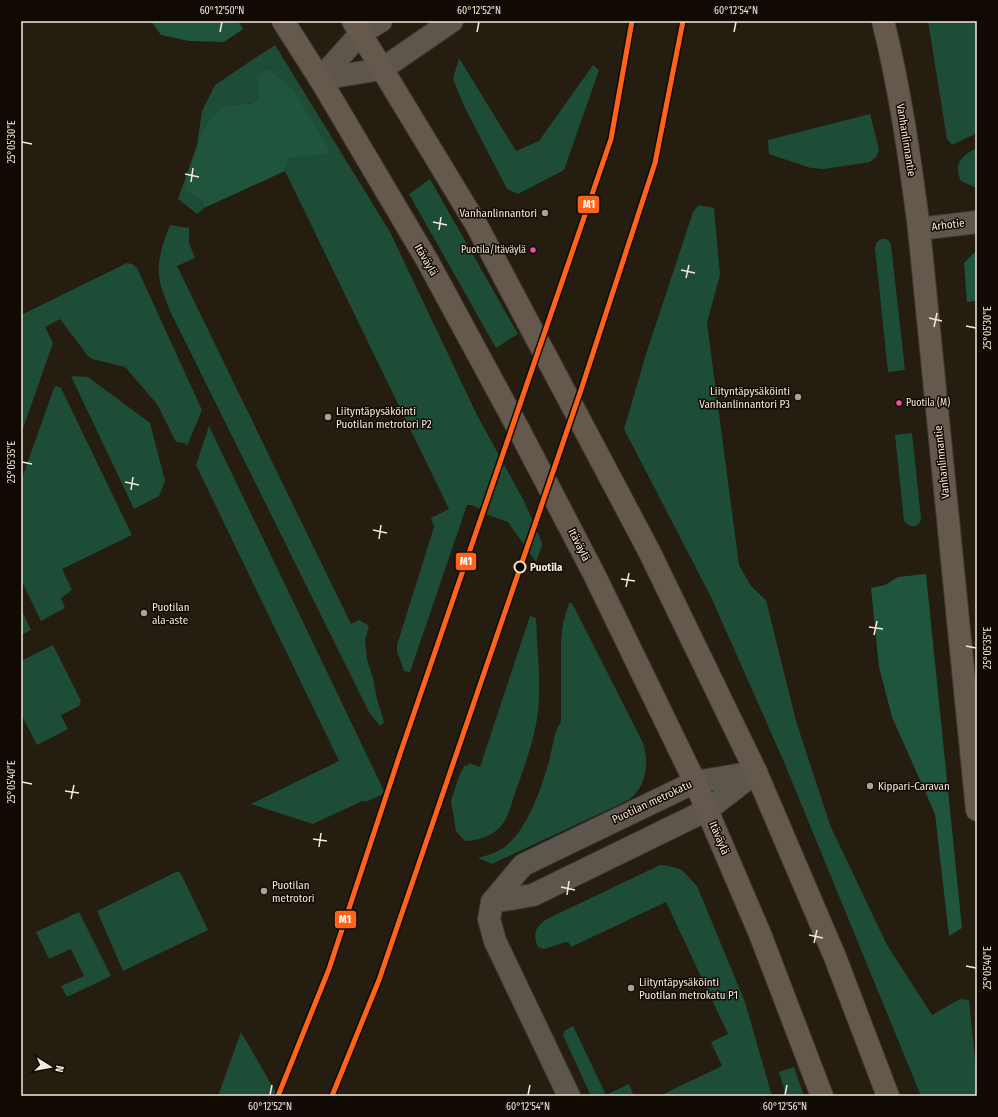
<svg xmlns="http://www.w3.org/2000/svg" width="998" height="1117" font-family="'Fira Sans Condensed',sans-serif">
	<rect width="100%" height="100%" fill="#251d0f"/>
	<g fill="#1d4d36">
		<path d="M928,21H977V133L952,145L947,139Z"/>
		<path d="M275,45L390,232L477,415L524,501L541,540L542,546L536,562L508,522L480,512V509L472,505H467L410,672L404,671L397,651V645L434,527L431,518L449,509L285,171L289,158L331,152L257,76L258,98L252,103L234,105L202,131L199,144L202,200L204,208L197,214L178,199L197,145L202,111L215,85L252,60Z"/>
		<path d="M459,58L516,151L539,141L593,65L599,70L564,170L518,194L507,189L464,106L453,79Z"/>
		<path d="M870,114L879,150L876,157L870,162L824,169L811,168L769,154L768,140Z"/>
		<path d="M977,148V188L961,181C953,164 961,156 977,148Z"/>
		<path d="M430,179L518,334L496,348L409,194Z"/>
		<path d="M699,205L714,208L720,275L707,323L739,565L751,586L766,600L796,721L830,825L887,945L932,1015L960,999L969,1000L977,1079V1096H921L784,762L711,597L624,429L647,351L693,212Z"/>
		<path d="M170,225L189,228V243L195,258L177,266L351,624L359,620L369,626L365,640L367,660L373,678L377,699L384,722L380,726L369,712L169,309C166,299 160,287 159,276C157,258 164,241 170,225Z"/>
		<path d="M881,239H886L890,242L891,245L905,370L888,372L875,248L877,242Z"/>
		<path d="M127,263L132,264L137,268L202,410L187,446L185,443L176,442L157,404L125,367L92,359L88,356L60,319L45,327L53,343L21,434V315Z"/>
		<path d="M71,376L88,377L150,423L165,481L159,496L134,509Z"/>
		<path d="M56,386L61,388L132,535L62,569L72,590L61,598L65,608L41,621L21,580V481L54,388Z"/>
		<path d="M209,426L385,793L368,801H362L313,824L251,804L339,761L196,465Z"/>
		<path d="M912,433L921,518C920,528 910,529 904,521L895,435Z"/>
		<path d="M569,603H572L643,743C649,761 647,784 632,797C628,800 622,803 618,805L492,864L478,858C485,856 492,854 498,851C526,838 543,784 550,757C553,745 554,731 561,722V641L563,623Z"/>
		<path d="M21,609L31,630L21,635Z"/>
		<path d="M530,616L536,618C537,645 540,672 539,698C538,731 526,762 515,793C511,805 508,820 498,829C490,837 476,841 465,841L456,831L451,801L459,776L465,765L468,766L469,763L480,767Z"/>
		<path d="M53,645L81,701L79,706L61,715L68,729L37,745L21,714V661Z"/>
		<path d="M660,865L669,866L682,870L697,886L745,1002L772,1096H659L722,1066L711,1042L728,1034L666,902L571,947L569,943L566,942L544,949L538,947C532,934 536,926 547,919Z"/>
		<path d="M176,872H179L181,874L208,930L123,971L97,911Z"/>
		<path d="M79,912L111,976L67,997L61,986L84,976L71,949L49,959L36,932Z"/>
		<path d="M573,1026L606,1095L629,1084L634,1096H591L563,1035L564,1031Z"/>
		<path d="M241,1032L278,1096H218Z"/>
		<path d="M794,1067L804,1096H786L779,1072Z"/>
	</g>
	<g fill="#1e553c">
		<path d="M151,21H238L243,29L224,42L189,41L161,35Z"/>
		<path d="M268,69L292,88L331,153L289,158L285,171L204,208L202,200L184,190L202,131L220,108L234,105L252,103L258,98L257,76Z"/>
		<path d="M977,250V301L967,302L964,263Z"/>
		<path d="M926,574L962,928L949,936L935,814L892,717L879,667L871,588L885,585L898,577Z"/>
	</g>
	<g fill="none" stroke-linecap="round" stroke-linejoin="round">
		<g stroke="#403a30" stroke-width="24">
			<g id="minor">
				<path d="M320,79L382,69L452,21"/>
				<path d="M320,79L361,33L381,21"/>
				<path d="M919,229L977,222"/>
				<path d="M492,902L533,895L707,810L755,773"/>
				<path d="M569,1096L495,941L489,919L492,902L523,865L695,782L756,772"/>
			</g>
		</g>
		<g stroke="#403a30" stroke-width="24">
			<g id="major">
				<path d="M283,21L320,79L427,260L519,430L594,574L695,782L760,934L822,1096"/>
				<path d="M353,21L476,224L649,551L756,772L835,957L888,1096"/>
				<path d="M883,21C900,89 910,159 919,229L977,810"/>
			</g>
		</g>
		<use href="#minor" stroke="#5d564c" stroke-width="22"/>
		<use href="#major" stroke="#65584d" stroke-width="22"/>
		<g stroke="#110a03" stroke-width="8">
			<g id="metro-1">
				<path d="M278,1096L329,969L400,754L611,139L632,21"/>
				<path d="M332,1096L379,980L581,390L655,163L683,21"/>
			</g>
		</g>
		<use href="#metro-1" stroke="#ff6319" stroke-width="5"/>
	</g>
	<path fill="none" stroke="#f4e9da" stroke-width="1.5" d="M220,32L222,22M477,32L479,22M734,32L736,22M22,142L32,144M185,174L199,177M191,182L193,168M433,222L447,225M439,230L441,217M681,270L695,273M686,278L689,265M929,318L942,321M966,326L976,328M934,327L937,313M22,462L32,464M125,482L139,485M131,490L133,477M373,530L387,533M379,539L381,525M621,579L635,581M626,587L629,573M869,627L883,629M874,635L877,621M966,646L976,648M22,782L32,784M65,791L79,793M71,799L74,785M313,839L327,841M319,847L321,833M561,887L575,890M567,895L569,881M809,935L823,938M814,943L817,930M966,966L976,968M270,1095L272,1085M528,1095L530,1085M785,1095L787,1085"/>
	<g fill="#aca293" stroke="#110a03" stroke-width="1.5">
		<circle cx="545" cy="213" r="4"/>
		<circle cx="798" cy="397" r="4"/>
		<circle cx="328" cy="417" r="4"/>
		<circle cx="144" cy="613" r="4"/>
		<circle cx="870" cy="786" r="4"/>
		<circle cx="264" cy="891" r="4"/>
		<circle cx="631" cy="988" r="4"/>
	</g>
	<g fill="#f54da8" stroke="#110a03" stroke-width="1.5">
		<circle cx="533" cy="250" r="3.5"/>
		<circle cx="899" cy="403" r="3.5"/>
	</g>
	<circle fill="#110a03" stroke="#f4e9da" stroke-width="2" cx="520" cy="567" r="5.5"/>
	<g text-anchor="middle" dominant-baseline="central" stroke-width="3" stroke-linejoin="round" paint-order="stroke">
		<g font-size="10" fill="#f4e9da" stroke="#110a03" text-anchor="end">
			<text x="526" y="250">Puotila/Itäväylä</text>
			<text x="906" y="403" text-anchor="start">Puotila (M)</text>
		</g>
		<g font-size="11" fill="#f4e9da" stroke="#110a03">
			<text transform="translate(906 140) rotate(81)">Vanhanlinnantie</text>
			<text transform="translate(948 225) rotate(-7)">Arhotie</text>
			<text transform="translate(426 260) rotate(60)">Itäväylä</text>
			<text transform="translate(942 462) rotate(-96)">Vanhanlinnantie</text>
			<text transform="translate(579 545) rotate(63)">Itäväylä</text>
			<text transform="translate(652 802) rotate(-25)">Puotilan metrokatu</text>
			<text transform="translate(719 838) rotate(67)">Itäväylä</text>
		</g>
		<g font-size="11" fill="#f4e9da" stroke="#110a03" text-anchor="start">
			<text x="537" y="213" text-anchor="end">Vanhanlinnantori</text>
			<text x="790" y="391" text-anchor="end">Liityntäpysäköinti<tspan x="790" dy="13">Vanhanlinnantori P3</tspan></text>
			<text x="336" y="411">Liityntäpysäköinti<tspan x="336" dy="13">Puotilan metrotori P2</tspan></text>
			<text x="152" y="607">Puotilan<tspan x="152" dy="13">ala-aste</tspan></text>
			<text x="878" y="786">Kippari-Caravan</text>
			<text x="272" y="885">Puotilan<tspan x="272" dy="13">metrotori</tspan></text>
			<text x="639" y="982">Liityntäpysäköinti<tspan x="639" dy="13">Puotilan metrokatu P1</tspan></text>
		</g>
		<g font-size="11" font-weight="bold" fill="#f4e9da" stroke="#110a03" text-anchor="start">
			<text x="530" y="567">Puotila</text>
		</g>
	</g>
	<g stroke="#110a03" stroke-width="1.5">
		<rect x="577" y="195" width="23" height="19" rx="4" fill="#ff6319"/>
		<rect x="455" y="552" width="22" height="19" rx="4" fill="#ff6319"/>
		<rect x="334" y="910" width="23" height="19" rx="4" fill="#ff6319"/>
	</g>
	<g font-size="11" text-anchor="middle" font-weight="bold" fill="#fff">
		<text x="589" y="208">M1</text>
		<text x="466" y="565">M1</text>
		<text x="345" y="923">M1</text>
	</g>
	<rect width="998" height="1117" fill="none" stroke="#110a03" stroke-width="44"/>
	<g transform="translate(50 1067) rotate(101)" stroke="#110a03" stroke-width="3" paint-order="stroke">
	<path d="M0-3L7 15L0 10L-7 15Z" fill="#f4e9da"/>
	<text y="-6" font-size="11" font-weight="bold" text-anchor="middle" fill="#f4e9da">N</text>
	</g>
	<rect x="22" y="22" width="954" height="1073" fill="none" stroke="#f4e9da" stroke-width="1.5"/>
	<g font-size="10" text-anchor="middle" fill="#f4e9da">
		<text x="222" y="14">60°12'50"N</text>
		<text x="479" y="14">60°12'52"N</text>
		<text x="736" y="14">60°12'54"N</text>
		<text transform="translate(11 142) rotate(-90)" y="4">25°05'30"E</text>
		<text transform="translate(987 328) rotate(-90)" y="4">25°05'30"E</text>
		<text transform="translate(11 462) rotate(-90)" y="4">25°05'35"E</text>
		<text transform="translate(987 648) rotate(-90)" y="4">25°05'35"E</text>
		<text transform="translate(11 782) rotate(-90)" y="4">25°05'40"E</text>
		<text transform="translate(987 968) rotate(-90)" y="4">25°05'40"E</text>
		<text x="270" y="1110">60°12'52"N</text>
		<text x="528" y="1110">60°12'54"N</text>
		<text x="785" y="1110">60°12'56"N</text>
	</g>
</svg>
